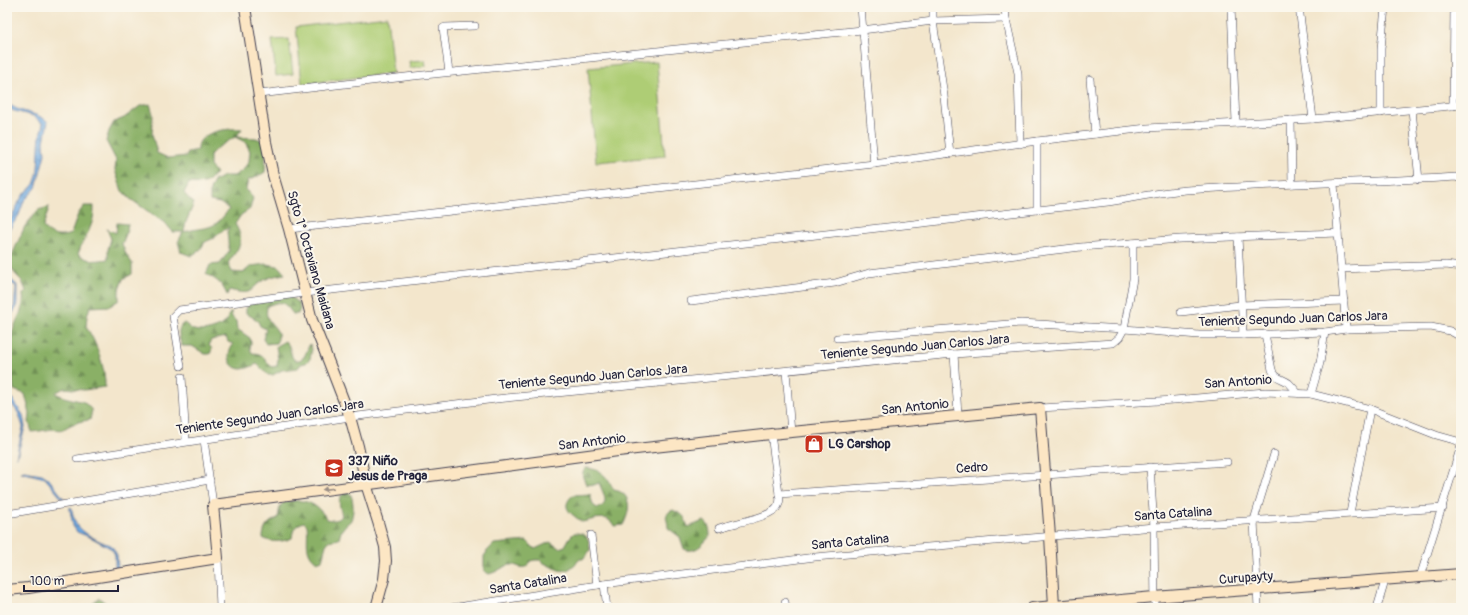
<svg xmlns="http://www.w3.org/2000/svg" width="1468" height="615" font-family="Pangolin,sans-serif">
	<defs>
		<pattern id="forest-firs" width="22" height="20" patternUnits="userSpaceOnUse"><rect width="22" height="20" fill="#8ab066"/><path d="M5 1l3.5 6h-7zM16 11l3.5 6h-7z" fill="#708f55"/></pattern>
		<pattern id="water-waves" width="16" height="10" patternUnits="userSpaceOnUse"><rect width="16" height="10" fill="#70a9e0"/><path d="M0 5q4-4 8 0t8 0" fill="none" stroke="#5c89b7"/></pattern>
	</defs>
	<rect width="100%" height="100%" fill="#fbf7ec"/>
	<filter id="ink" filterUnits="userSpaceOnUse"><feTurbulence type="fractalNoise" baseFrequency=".025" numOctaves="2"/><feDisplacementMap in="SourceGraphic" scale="8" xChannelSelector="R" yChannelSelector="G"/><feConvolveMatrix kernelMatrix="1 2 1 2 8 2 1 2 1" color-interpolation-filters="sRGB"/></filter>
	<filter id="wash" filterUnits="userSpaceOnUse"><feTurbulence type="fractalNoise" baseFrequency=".012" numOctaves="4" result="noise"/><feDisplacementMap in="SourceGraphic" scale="16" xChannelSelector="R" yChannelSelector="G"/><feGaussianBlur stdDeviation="0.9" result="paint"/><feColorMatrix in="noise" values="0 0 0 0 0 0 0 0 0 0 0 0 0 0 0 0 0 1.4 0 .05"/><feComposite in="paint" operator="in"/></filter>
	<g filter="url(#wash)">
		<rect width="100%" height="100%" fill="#f3e6cc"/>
		<g fill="#aecd74" stroke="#687858">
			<path d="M387,16L393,73L302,84L296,27Z"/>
			<path d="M289,39L293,74L276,76L272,40Z"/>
			<path d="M425,60L426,66L410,68L409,61Z"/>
			<path d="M657,62L665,156L596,162L588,68Z"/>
		</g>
		<g fill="url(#forest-firs)" stroke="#566950" fill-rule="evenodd">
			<path d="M150,104L153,114L152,134L157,153L168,158L187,156L188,152L198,150C196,131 229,128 242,129L236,137L256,138L266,142L265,172L257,177L248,180L246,190L253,198L250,209L241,215L235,224C246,242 239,247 228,263L232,272L243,273L251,266L266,264L278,266L285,274C279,275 272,276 266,279C247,288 257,297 229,290L227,295C222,283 217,280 206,274L210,265L220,264L229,251L227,231L231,227L222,231L214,238L205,242L200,250L191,256L181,252L178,242L183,232H173L166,224L129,198L122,191L115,170L116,160L106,141L109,131L114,122L124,118L140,106ZM235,137L245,142L250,151L249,161L243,170L234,176H224L214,181L210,190V201L220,203L229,209C212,233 208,225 184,232L186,222L194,203L190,200L184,193L189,183C203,184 206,185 216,173L210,166V155L217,148Z"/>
			<path d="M84,206H94C95,227 84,236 78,254C90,262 94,261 108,259V249L111,239L107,229L116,233L117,223L128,224L126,234L122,244L126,254L132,263V274L123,279L119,290V300L110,306L90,307L87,316L86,327C96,340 106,370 105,387L84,390L64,388L55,393L64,397L84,402L92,410L90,420C79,421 71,424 62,430C50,428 44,431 32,432L29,422L30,414L25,394L14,390C12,375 9,344 13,330C17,318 25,308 23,294L26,291L22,281L15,274L10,265L12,255L25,226L38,210L49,207L43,227C53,237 58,238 71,234L78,214Z"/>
			<path d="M291,297L299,304L300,309L298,314H293C284,302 282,300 267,306C267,309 266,313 267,316C270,326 284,331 276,343L266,344L263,339L266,329L260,326C257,317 252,318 246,313V309L249,304L260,303L270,299Z"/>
			<path d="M231,312L232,317L236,321L237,329L250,338L251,343L250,348L252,353C265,353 264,360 272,367L277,366L278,359L276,346L285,341C292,347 289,353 294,360C306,362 305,352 310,344L312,349L310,359L306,363L301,364L298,368L282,370L273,375H268L257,364C252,366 247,369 241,369C228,368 226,353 233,344L228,342L226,337L211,340L209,345L212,349L210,354H205L192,346H182C179,338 176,328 184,323C188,325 191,330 194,330C204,333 220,328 227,321L228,316Z"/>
			<path d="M586,468C602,469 607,477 614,490C633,493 630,512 623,525L614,526C608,513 593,520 582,522C572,514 559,508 573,495L590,494L593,505L597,508C611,505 603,493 599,483L594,485L586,484C583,477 580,475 586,468Z"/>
			<path d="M345,492H349C354,498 354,512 351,520C349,523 346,524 344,527C341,530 340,535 339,539L329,541L326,545L322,560L317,562C303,552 309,540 307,525L304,522C295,525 293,529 292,538C284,542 270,543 263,538C263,529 268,521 277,519C280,514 278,508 282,504C285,501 289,501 293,501C309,499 319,507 327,519C334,521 337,520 342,516C340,506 336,499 345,492Z"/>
			<path d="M673,510C684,516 683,513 688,527L704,521C709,524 710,530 710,536C703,544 695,554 684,549L680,537L668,528C668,518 662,515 673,510Z"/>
			<path d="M574,533C588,533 589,539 590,550L583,559H580C564,577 561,571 542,562L541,560H535L530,561L528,566C519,570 518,564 510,565C503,566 498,572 489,574L484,571V556L487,552H486L494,544L527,541L535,549L550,542L559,548L565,546L570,537Z"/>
			<path d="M99,598L113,608H88L91,605Z"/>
		</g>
		<g fill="url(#water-waves)" stroke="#49668e">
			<path d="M7,102C18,114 37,111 48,122L44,142L45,154L36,188L24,201L19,215L7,233V224C14,216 15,209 20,200C23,193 31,189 34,184C41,170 37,146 41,131C42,128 43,126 42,123L33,116L14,111L7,108Z"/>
			<path d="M7,273L11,280L17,285V307L10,317L7,330V317L14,307L16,286L7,281Z"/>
			<path d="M7,378L11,397L23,415L25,427L17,457H16L23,427L19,414L9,400L7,390Z"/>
			<path d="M24,471L42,474L48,478L65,500H63L45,478L21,472Z"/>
			<path d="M70,507L72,508C73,528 87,535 104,543C107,544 110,544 112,546L117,555L118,568L115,567V555L112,549L92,538L77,532L73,526L70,510Z"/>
		</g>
	</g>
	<g filter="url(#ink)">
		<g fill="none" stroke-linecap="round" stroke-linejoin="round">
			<g stroke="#413f51" stroke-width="8">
				<g id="street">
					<path d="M861,7L874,164"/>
					<path d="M933,7V21L944,96L950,154"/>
					<path d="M1005,7L1006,19L1018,73L1020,144"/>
					<path d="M1231,7L1236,122"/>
					<path d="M1299,7L1313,119"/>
					<path d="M449,72L443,28L445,27L475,26"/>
					<path d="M1090,79L1095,134"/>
					<path d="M259,94L414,76L862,30L933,21L1006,19"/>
					<path d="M1453,106L1454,7"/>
					<path d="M1412,110L1419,180"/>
					<path d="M1381,113V49L1385,7"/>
					<path d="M1291,120L1292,184"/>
					<path d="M1037,141V209"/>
					<path d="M1334,184L1346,329"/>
					<path d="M289,229L874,164L1037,141L1147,128L1313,119L1461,105"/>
					<path d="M1238,237L1243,335"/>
					<path d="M1341,269L1446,265L1461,267"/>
					<path d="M691,301L835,283L869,273L1081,247L1180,239L1338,233"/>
					<path d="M1181,312L1240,305L1344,301"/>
					<path d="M1265,334L1272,370C1276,379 1282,378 1289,383C1292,386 1295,390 1298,393"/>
					<path d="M837,338L1021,323L1124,329L1199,335H1243L1325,332L1346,329L1431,327L1450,331L1461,337"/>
					<path d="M954,354L958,415"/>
					<path d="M181,366L173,316L179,310L305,293L1108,202C1134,198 1160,192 1186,190C1276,183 1366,183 1456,177L1461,179"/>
					<path d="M786,371L791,433"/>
					<path d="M182,377L186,441"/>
					<path d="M1311,394L1320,363L1325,332"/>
					<path d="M1040,408L1174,400L1265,392L1311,394L1370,409L1436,435L1461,442"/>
					<path d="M771,434L779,494L1227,462"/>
					<path d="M204,440L213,505"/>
					<path d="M77,459L350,417L496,399L954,354L1113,343L1119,338L1124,329L1133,279V243"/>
					<path d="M1150,467L1154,527L1155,608"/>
					<path d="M1350,513L1370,409"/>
					<path d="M7,514L210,480"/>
					<path d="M719,528C732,523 772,518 778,506C780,503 780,498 779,494"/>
					<path d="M591,535L597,585"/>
					<path d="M218,558L220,608"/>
					<path d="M1420,577L1461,446"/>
					<path d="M604,584L607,608"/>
					<path d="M785,602L786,608"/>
					<path d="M451,608L604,584L815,557L1154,527L1443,508"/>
					<path d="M1258,608L1254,520L1274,454"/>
					<path d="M1377,608L1385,581"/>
				</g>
			</g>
			<g stroke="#413f51" stroke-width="12">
				<g id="secondary">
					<path d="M245,7L266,142L273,175L289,229L312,320L326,355L350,417L358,446L366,484L378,522L385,547L386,561L384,579L376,608"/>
					<path d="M7,590L28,588L218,558L213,505L618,451L771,434L1040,408L1050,536L1054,606"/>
					<path d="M1032,608L1154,597L1461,574"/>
				</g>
			</g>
			<use href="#street" stroke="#fff" stroke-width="7"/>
			<use href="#secondary" stroke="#fce6c4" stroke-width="10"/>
		</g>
		<defs><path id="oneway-solid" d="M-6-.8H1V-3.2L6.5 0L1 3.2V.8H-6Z"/></defs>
		<use fill="#9a8e86" href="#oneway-solid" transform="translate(328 489) rotate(173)"/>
	</g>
	<defs>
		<g id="shop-square" transform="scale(1)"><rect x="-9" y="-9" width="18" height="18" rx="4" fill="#c8321e" stroke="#fbf7ec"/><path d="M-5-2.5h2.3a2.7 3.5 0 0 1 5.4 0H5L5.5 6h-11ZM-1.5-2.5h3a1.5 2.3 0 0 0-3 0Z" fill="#fff"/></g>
		<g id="school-square" transform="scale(1)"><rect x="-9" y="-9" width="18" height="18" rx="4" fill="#c8321e" stroke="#fbf7ec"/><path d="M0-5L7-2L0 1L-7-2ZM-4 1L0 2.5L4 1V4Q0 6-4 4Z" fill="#fff"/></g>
	</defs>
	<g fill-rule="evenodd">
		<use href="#shop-square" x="814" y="444"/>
		<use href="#school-square" x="334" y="468"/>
	</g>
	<g text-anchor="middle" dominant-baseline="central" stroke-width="4" stroke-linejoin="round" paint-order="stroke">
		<g font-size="13" fill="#22223b" stroke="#fbf7ec">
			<text transform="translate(311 260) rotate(74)">Sgto 1° Octaviano Maidana</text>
			<text transform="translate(1293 319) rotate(-2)">Teniente Segundo Juan Carlos Jara</text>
			<text transform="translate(915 347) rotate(-5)">Teniente Segundo Juan Carlos Jara</text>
			<text transform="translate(593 377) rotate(-5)">Teniente Segundo Juan Carlos Jara</text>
			<text transform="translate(1238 382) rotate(-4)">San Antonio</text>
			<text transform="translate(915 407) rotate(-6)">San Antonio</text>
			<text transform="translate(270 417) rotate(-8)">Teniente Segundo Juan Carlos Jara</text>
			<text transform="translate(592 442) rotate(-7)">San Antonio</text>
			<text transform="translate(972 468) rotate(-4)">Cedro</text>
			<text transform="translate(1173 514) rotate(-4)">Santa Catalina</text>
			<text transform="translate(850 542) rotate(-5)">Santa Catalina</text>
			<text transform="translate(1246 578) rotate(-4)">Curupayty</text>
			<text transform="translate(528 584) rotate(-9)">Santa Catalina</text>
		</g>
		<g font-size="13" font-weight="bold" fill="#22223b" stroke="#fbf7ec" text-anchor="start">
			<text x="828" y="444">LG Carshop</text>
			<text x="348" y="461">337 Niño<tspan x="348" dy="15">Jesus de Praga</tspan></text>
		</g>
	</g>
	<rect width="1468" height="615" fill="none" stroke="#fbf7ec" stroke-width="24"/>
	<path d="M24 585v6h94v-6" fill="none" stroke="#22223b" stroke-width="2"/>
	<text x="30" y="585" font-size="12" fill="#22223b" stroke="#fbf7ec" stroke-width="3" paint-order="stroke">100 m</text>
</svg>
